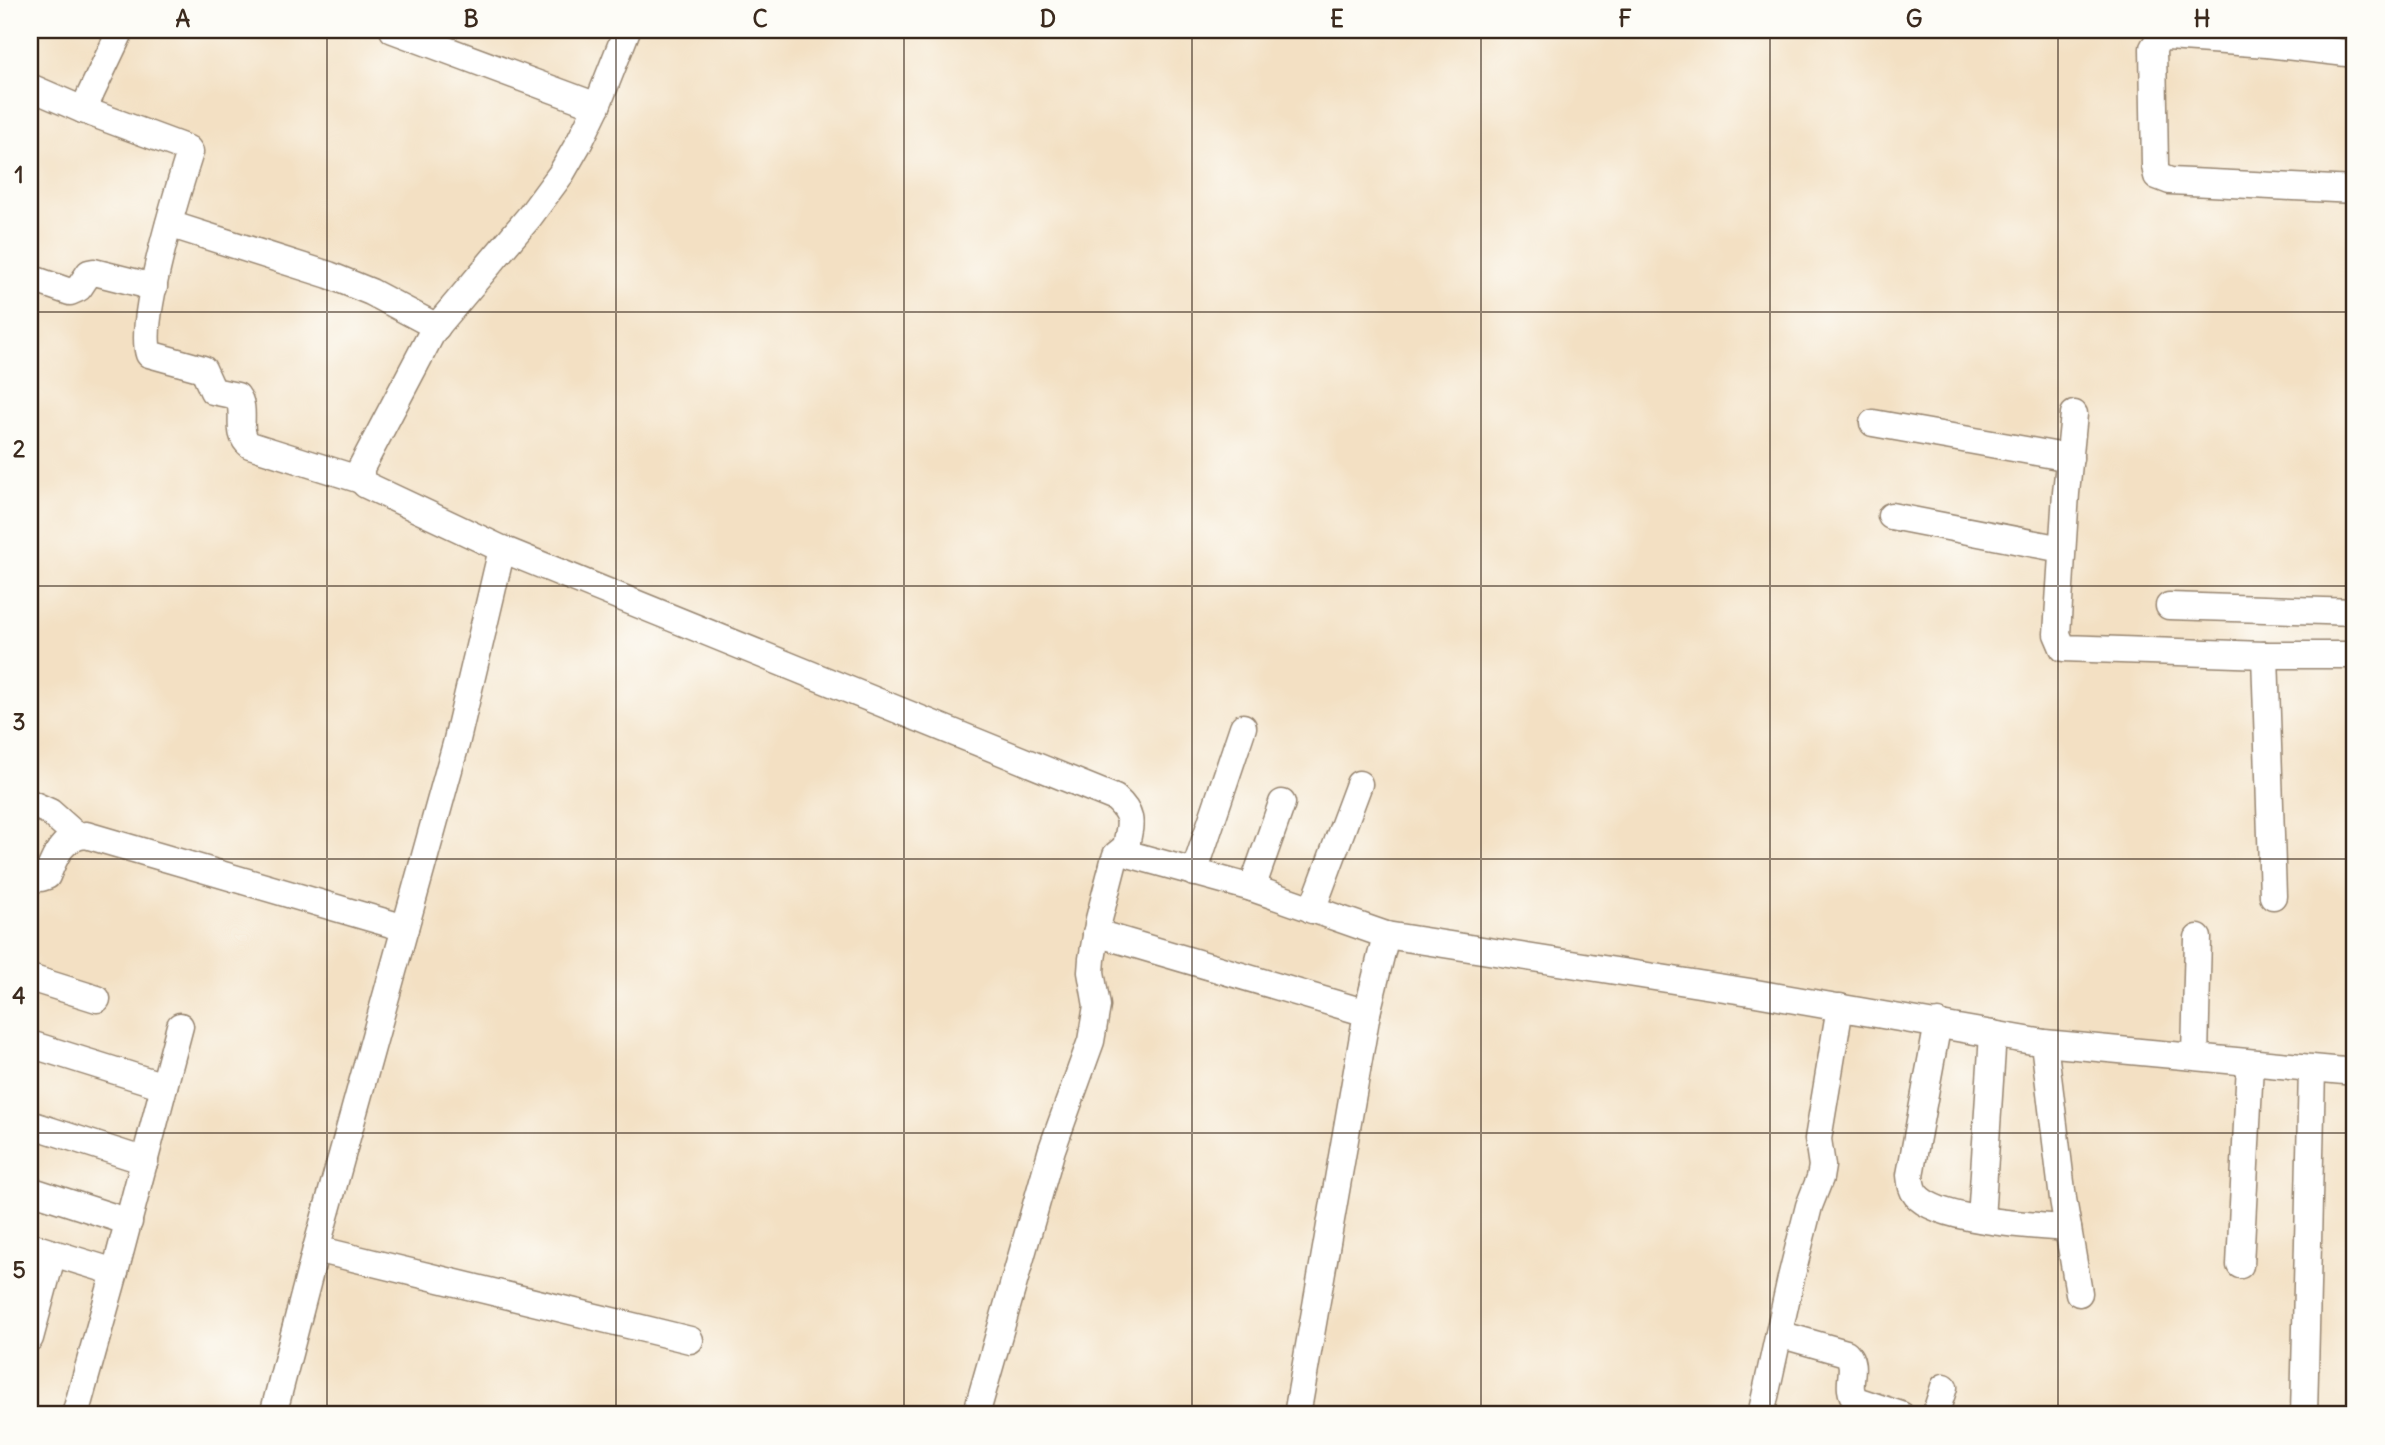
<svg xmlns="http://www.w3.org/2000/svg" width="2385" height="1445" font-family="Delius,sans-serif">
	<rect width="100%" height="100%" fill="#fdfcf7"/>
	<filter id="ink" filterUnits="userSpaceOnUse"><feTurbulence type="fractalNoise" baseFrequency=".0143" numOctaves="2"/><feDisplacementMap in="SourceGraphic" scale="14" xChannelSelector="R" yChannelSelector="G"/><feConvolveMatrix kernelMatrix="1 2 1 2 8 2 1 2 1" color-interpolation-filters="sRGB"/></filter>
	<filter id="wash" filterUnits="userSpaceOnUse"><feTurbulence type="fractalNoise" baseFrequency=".00686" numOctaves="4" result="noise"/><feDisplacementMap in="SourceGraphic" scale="28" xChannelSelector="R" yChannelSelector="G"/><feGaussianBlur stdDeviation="1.57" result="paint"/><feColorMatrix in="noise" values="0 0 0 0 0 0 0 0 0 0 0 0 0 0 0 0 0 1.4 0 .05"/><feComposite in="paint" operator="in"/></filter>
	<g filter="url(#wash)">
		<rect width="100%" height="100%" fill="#f3e0c3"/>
	</g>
	<g filter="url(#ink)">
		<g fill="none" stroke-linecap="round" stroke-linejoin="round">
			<g stroke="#978570" stroke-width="29">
				<g id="minor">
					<path d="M393,30L597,106"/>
					<path d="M627,30L597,106L580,141L561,174L530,216L433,331L361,468V480L366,485L502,549L1115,798C1146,825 1116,838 1132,855L1252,888L1386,935L1750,992L2044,1043L2355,1072"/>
					<path d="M2355,54L2267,44L2168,37L2160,38L2153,48L2155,166L2157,176L2170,181L2355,190"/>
					<path d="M30,87L83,110L188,149L190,152C178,190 137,321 149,354L203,369L213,391L237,396C248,411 234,433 250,445L361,480"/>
					<path d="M83,110L121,30"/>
					<path d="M169,224L329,275L371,292L437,327"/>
					<path d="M30,278L70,292L79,288L89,273L94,272L154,287"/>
					<path d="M2074,414L2066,493L2057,634L2063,648L2265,655H2355"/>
					<path d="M1873,423L2070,458"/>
					<path d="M1891,516L2062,549"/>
					<path d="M2169,606L2355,612"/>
					<path d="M2265,655L2273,896"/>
					<path d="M30,803L50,812L77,836"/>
					<path d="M1194,873L1243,727"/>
					<path d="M30,874L41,878L47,876C55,856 62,837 86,835L405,928"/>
					<path d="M1252,888L1282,803"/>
					<path d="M1312,910L1359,784"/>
					<path d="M1096,933L1367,1013"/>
					<path d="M30,978L97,999"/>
					<path d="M1938,1023L1910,1175C1911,1183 1911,1189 1916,1195C1937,1221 2035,1226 2068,1228"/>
					<path d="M2044,1043L2063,1199L2079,1293"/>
					<path d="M30,1044L164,1086"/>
					<path d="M2195,1056L2198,938"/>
					<path d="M30,1124L145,1161"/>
					<path d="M30,1190L129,1222"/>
					<path d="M1981,1219L1993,1034"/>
					<path d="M30,1246L115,1272"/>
					<path d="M316,1249L690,1340"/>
					<path d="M2240,1265L2250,1064"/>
					<path d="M1779,1334L1846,1353C1860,1367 1843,1386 1856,1400L1901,1415"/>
					<path d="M30,1338L53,1253"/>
					<path d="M75,1415L115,1272L180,1026"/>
					<path d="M273,1415L316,1249L456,744L502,549"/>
					<path d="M976,1415L1052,1149L1091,1041L1097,1006L1091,972L1092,959L1099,919L1114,861L1116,855L1127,846"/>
					<path d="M1297,1415L1367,1013L1386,935"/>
					<path d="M1761,1415L1791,1278L1809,1206L1820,1178L1822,1166L1818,1139L1840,1007"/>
					<path d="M1935,1415L1944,1387"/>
					<path d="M2304,1415L2312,1069"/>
				</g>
			</g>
			<use href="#minor" stroke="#fff" stroke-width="26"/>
		</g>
	</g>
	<path fill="none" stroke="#3b2a1e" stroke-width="2" stroke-opacity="0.55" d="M327,30V1415M616,30V1415M904,30V1415M1192,30V1415M1481,30V1415M1770,30V1415M2058,30V1415M30,312H2355M30,586H2355M30,859H2355M30,1133H2355"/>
	<rect width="2385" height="1445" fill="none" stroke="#fdfcf7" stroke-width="77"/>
	<rect x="38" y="38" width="2308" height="1368" fill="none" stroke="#3b2a1e" stroke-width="2.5"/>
	<g font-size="23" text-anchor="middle" font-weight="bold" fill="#3b2a1e">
		<text x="183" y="27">A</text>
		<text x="471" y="27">B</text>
		<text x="760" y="27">C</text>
		<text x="1048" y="27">D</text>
		<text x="1337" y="27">E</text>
		<text x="1625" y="27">F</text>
		<text x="1914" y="27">G</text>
		<text x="2202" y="27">H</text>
		<text x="19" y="183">1</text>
		<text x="19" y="457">2</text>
		<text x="19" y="730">3</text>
		<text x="19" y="1004">4</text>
		<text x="19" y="1278">5</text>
	</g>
</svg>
